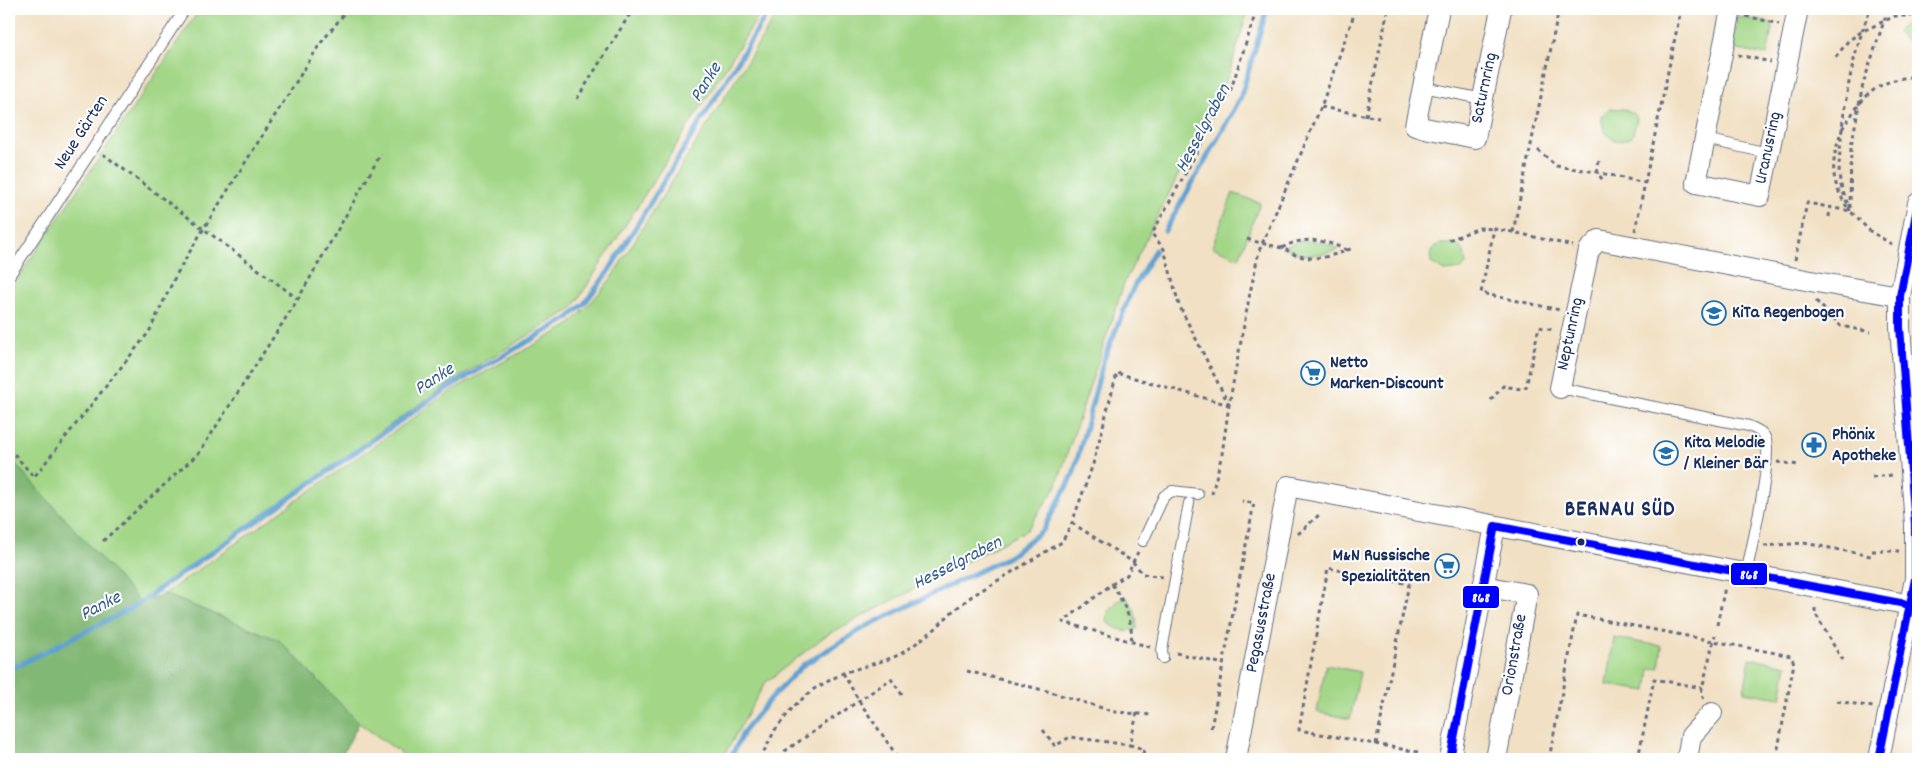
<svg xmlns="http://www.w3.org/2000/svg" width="1927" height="768" font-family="Dekko,sans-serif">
	<rect width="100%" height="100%" fill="#fff"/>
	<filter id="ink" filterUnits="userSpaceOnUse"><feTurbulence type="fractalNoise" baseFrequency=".02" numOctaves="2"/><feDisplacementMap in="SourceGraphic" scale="10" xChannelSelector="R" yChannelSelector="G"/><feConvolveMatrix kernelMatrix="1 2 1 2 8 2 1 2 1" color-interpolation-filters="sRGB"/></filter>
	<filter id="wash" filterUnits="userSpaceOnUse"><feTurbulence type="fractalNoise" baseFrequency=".0096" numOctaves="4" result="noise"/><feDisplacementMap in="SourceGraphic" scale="20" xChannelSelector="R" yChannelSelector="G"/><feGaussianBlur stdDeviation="1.12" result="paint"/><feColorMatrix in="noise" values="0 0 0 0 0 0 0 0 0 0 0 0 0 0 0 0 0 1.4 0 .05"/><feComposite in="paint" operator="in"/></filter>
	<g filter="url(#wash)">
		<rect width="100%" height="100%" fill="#f1e0c3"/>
		<g fill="#a3d787" stroke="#5f8372">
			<path d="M200,9H763L572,309L448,384L140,602L9,457V291Z"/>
			<path d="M780,9H1248L1229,74L1125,281L1056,487L1027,530L825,636L765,683L722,759H409L359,723L279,640L164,594L453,390L568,326L588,306L610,280Z"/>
			<path d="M1916,9H1918V39L1912,46L1897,33Z"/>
			<path d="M1738,17L1773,23L1767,55L1732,49Z"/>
			<path d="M1609,108L1623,109L1633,113L1637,119L1632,137C1613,147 1601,134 1602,115Z"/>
			<path d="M1233,193L1260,203L1239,258L1212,247Z"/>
			<path d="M1299,241L1321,242L1337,248V250C1321,255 1299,259 1285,247Z"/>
			<path d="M1442,244H1456L1464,251L1466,264L1462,269L1445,271L1431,263C1429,253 1431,246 1442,244Z"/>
			<path d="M1126,596L1135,611L1137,629C1124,632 1117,630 1107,622L1108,611L1119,600Z"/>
			<path d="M1614,638L1662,646L1659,668L1650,669L1647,691L1607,685Z"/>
			<path d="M1750,658L1787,665L1781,698L1744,692Z"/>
			<path d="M1326,665L1360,672L1350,719L1317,712Z"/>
		</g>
		<path fill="#82b874" stroke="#4e7469" d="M9,457L140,602L164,594L279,640L359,723L340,759H9Z"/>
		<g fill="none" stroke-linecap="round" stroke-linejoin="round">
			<g stroke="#5da0d1" stroke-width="5">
				<path d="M1165,231L1240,99L1267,9"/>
				<path d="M9,670L132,608L449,387L567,319L584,304L608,272L770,9"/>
				<path d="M730,759L744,731L771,698L803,665L867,626L1010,556L1043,530L1073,475L1104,359L1133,288L1155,250"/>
			</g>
		</g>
	</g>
	<g filter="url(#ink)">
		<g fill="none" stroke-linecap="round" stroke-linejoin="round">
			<g stroke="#666d81" stroke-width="12">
				<g id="lane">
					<path d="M1423,87L1483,99"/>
					<path d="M1705,139L1768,153"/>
					<path d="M9,276L185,9"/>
					<path d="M1560,388L1749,426C1755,429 1762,431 1765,437C1774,454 1751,550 1746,574"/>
					<path d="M1143,541L1164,496L1172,491L1198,494"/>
					<path d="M1163,658L1162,650L1189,503"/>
				</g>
			</g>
			<g stroke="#666d81" stroke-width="22">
				<g id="street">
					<path d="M1439,9L1415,126L1475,138L1501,9"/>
					<path d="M1731,9L1696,183L1760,196L1798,9"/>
					<path d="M1560,388L1589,250L1599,240L1816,282L1900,296"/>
					<path d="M1483,586L1527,594L1496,759"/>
					<path d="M1236,759L1288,486L1911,605"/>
					<path d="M1450,759L1495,526"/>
					<path d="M1687,759L1691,736L1712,713"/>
					<path d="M1879,759L1915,579V524L1900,327V296L1918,203"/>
				</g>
			</g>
			<g stroke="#666d81" stroke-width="3" stroke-dasharray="4 4" stroke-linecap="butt">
				<path d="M1559,9L1513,232L1573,246"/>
				<path d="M1746,16L1779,24"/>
				<path d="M1738,55L1771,62"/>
				<path d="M1836,57L1848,41L1861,32L1895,16H1912"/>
				<path d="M577,99L633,9"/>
				<path d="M1321,107L1379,118"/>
				<path d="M1366,116L1388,9"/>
				<path d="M1842,129C1865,94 1875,80 1918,76"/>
				<path d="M1840,135C1831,163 1830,180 1847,207"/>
				<path d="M1538,150L1556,166L1597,172L1645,183"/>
				<path d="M103,154L298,299"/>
				<path d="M1599,161L1597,172L1604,182"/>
				<path d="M1850,208L1851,147L1863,84L1888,9"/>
				<path d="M1850,211C1847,201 1842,191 1840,181C1838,168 1840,153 1841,139C1845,94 1854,51 1870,9"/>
				<path d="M1829,217L1830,207"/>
				<path d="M1635,231L1681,9"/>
				<path d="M1513,232L1494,229L1481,293L1560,310"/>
				<path d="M1247,239C1259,243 1270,245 1282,248C1287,250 1291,253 1296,255C1316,262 1335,255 1353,248"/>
				<path d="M1449,240L1479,228L1494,229"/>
				<path d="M1282,248C1304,235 1324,240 1347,250"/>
				<path d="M1795,260L1807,203L1850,211L1870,231L1893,245"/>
				<path d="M1816,301L1841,326L1871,332"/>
				<path d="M1491,400L1503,386L1521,389L1526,387L1539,327L1554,330"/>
				<path d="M1229,405L1179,305L1164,249L1152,234L1230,92L1257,9"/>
				<path d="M9,448L34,477L149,332L176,275L204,228L320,44L348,9"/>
				<path d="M1777,462L1799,465"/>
				<path d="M1872,477L1893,475"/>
				<path d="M1212,494L1222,454L1229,405L1250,293L1259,251L1321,107L1356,9"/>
				<path d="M1072,523L1133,562L1138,552"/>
				<path d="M1298,534L1321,513"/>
				<path d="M103,541L199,453L298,299L381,154"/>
				<path d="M1764,546L1804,543L1871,556"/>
				<path d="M1872,551H1899"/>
				<path d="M1112,584C1123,602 1134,621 1131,643"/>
				<path d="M1815,608V613L1841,658L1846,661"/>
				<path d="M1717,625L1725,587"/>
				<path d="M1150,647L1063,622L1112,584L1127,575L1133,562L1143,574L1163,577"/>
				<path d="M1176,653L1224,664"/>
				<path d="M967,671L1047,691L1115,712L1151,715"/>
				<path d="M843,673L859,701L899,759"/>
				<path d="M1704,699L1701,693L1715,635"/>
				<path d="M1837,701L1873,707"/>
				<path d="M1137,713L1130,745L1144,749L1142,759"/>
				<path d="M1211,728L1254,503L1242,501"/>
				<path d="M1043,730L1055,746L1070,737L1130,745"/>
				<path d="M1376,744L1409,584L1328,568L1299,730L1418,752"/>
				<path d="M1826,757L1836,759"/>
				<path d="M760,759L775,730L794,706L814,689L843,673L892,658L906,651L935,629L953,611L972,596L1062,542L1072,523L1093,464L1117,373L1229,405"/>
				<path d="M782,759L785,751L891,679L903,696"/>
				<path d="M1549,759L1577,615L1791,656L1794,663L1776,759"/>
				<path d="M1638,759L1654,679L1703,688"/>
			</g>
			<use href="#lane" stroke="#fff" stroke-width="10"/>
			<use href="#street" stroke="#fff" stroke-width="20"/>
			<g stroke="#fff" stroke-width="11">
				<g id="bus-1">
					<path d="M1450,759L1495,526L1911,605"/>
					<path d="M1879,759L1915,579V524L1900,327V296L1918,203"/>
				</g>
			</g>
			<use href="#bus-1" stroke="#00f" stroke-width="8"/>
		</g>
	</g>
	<defs>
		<g id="school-ring" transform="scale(1.25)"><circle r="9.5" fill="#fff" stroke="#1f6fb2" stroke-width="1.5"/><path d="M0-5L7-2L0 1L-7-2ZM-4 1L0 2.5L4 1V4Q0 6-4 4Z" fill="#1f6fb2"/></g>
		<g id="supermarket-ring" transform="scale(1.25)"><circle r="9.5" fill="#fff" stroke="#1f6fb2" stroke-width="1.5"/><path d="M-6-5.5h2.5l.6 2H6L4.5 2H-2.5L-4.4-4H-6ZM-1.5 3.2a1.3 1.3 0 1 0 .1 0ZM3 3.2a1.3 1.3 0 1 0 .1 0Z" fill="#1f6fb2"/></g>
		<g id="pharmacy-ring" transform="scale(1.25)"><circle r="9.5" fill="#fff" stroke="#1f6fb2" stroke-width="1.5"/><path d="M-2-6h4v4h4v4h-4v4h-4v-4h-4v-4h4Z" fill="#1f6fb2"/></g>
	</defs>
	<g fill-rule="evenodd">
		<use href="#school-ring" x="1714" y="313"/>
		<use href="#supermarket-ring" x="1313" y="373"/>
		<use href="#pharmacy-ring" x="1814" y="445"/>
		<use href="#school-ring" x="1666" y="453"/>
		<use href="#supermarket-ring" x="1447" y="566"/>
	</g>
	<circle fill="#1b2f5e" stroke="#fff" stroke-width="2" cx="1581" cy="542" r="4.5"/>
	<g text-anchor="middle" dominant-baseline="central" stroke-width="4" stroke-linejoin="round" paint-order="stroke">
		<g font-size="18" fill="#1b2f5e" stroke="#fff">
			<text transform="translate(1485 88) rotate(-78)">Saturnring</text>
			<text transform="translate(82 133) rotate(-57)">Neue Gärten</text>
			<text transform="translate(1769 148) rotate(-78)">Uranusring</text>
			<text transform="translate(1571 334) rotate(-78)">Neptunring</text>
			<text transform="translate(1262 623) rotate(-79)">Pegasusstraße</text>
			<text transform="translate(1515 655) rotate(-80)">Orionstraße</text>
		</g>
		<g font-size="18" font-weight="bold" fill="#1b2f5e" stroke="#fff" text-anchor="start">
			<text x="1732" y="313">KiTa Regenbogen</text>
			<text x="1330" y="363">Netto<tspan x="1330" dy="21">Marken-Discount</tspan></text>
			<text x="1832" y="435">Phönix<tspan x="1832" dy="21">Apotheke</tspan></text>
			<text x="1684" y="443">Kita Melodie<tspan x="1684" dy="21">/ Kleiner Bär</tspan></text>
			<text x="1430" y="556" text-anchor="end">M&amp;N Russische<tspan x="1430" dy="21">Spezialitäten</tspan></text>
		</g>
		<g font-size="19" font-style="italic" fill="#355c8c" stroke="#fff">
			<text transform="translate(707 83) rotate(-58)">Panke</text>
			<text transform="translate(1204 129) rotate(-62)">Hesselgraben</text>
			<text transform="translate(435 380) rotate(-33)">Panke</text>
			<text transform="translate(958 564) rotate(-27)">Hesselgraben</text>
			<text transform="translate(101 607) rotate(-27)">Panke</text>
		</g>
		<g font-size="22" font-weight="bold" letter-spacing="1" fill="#1b2f5e" stroke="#fff">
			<text x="1620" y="510">BERNAU SÜD</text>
		</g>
	</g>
	<g stroke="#fff" stroke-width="2">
		<rect x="1730" y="562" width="38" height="24" rx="5" fill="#00f"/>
		<rect x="1462" y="585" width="38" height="24" rx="5" fill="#00f"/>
	</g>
	<g font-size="14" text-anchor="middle" font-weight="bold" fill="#fff">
		<text x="1749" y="579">868</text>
		<text x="1481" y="602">868</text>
	</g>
	<rect width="1927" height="768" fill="none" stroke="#fff" stroke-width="30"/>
</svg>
